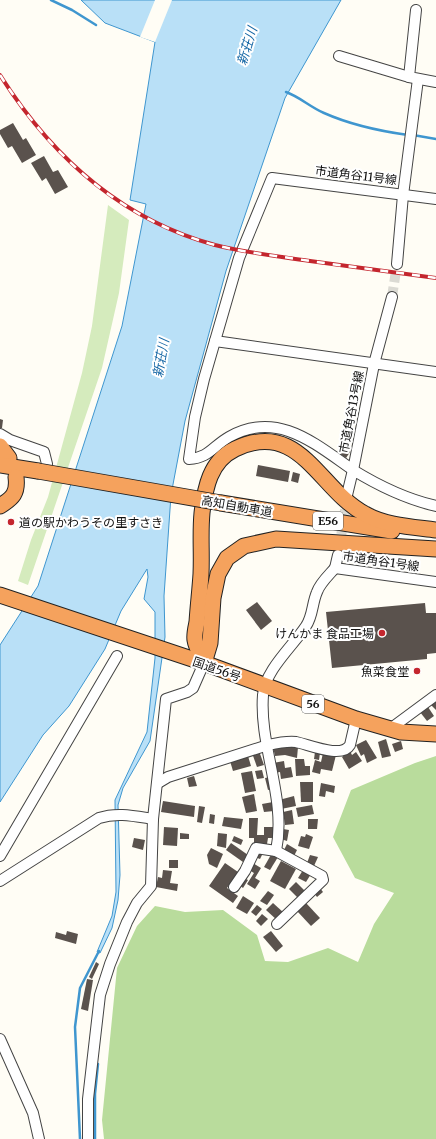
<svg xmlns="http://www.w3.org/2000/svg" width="436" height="1139" font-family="Merriweather,'Noto Sans JP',serif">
	<rect width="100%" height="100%" fill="#fffdf5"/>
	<path fill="#d5ebbd" d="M108,205L129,220L119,293L102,368L28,585L18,581L31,540L48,497L82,373L92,326Z"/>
	<path fill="#b9dc9c" d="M436,756V1139H104L102,1120L117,968L137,926L155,906L185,912L223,910L257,935L265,961L288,962L328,948L358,962L374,924L394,893L355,878L333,837L351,790L415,763Z"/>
	<path fill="#b9e0f7" stroke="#3f96cf" d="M81,0H341L285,98L226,271L185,421L171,495L164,596L165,637L150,741L123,788L118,805L120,875L118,900L112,928L100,953L97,952L112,916L116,892L115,800L147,732L155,658V612L144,599L148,577L147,569L121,611L105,649L69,706L43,735L0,802V645L38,586L122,326L146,204L130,200L155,42L105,23Z"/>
	<path fill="#fffdf5" d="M155,0H172L155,42L140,37Z"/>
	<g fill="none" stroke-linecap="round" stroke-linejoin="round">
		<g stroke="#3f96cf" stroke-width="2.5">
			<path d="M51,0L72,10L96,25"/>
			<path d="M286,92C300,97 310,107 324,113C351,125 379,131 408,135"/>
			<path d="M413,135L436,139"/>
			<path d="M80,1139L75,1027L80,988L99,951"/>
			<path d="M95,1139V1094L98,1064"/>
		</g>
	</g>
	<g fill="#5a524d">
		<path d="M13,123L23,140L26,138L36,155L22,163L12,146L8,148L0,134V130Z"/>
		<path d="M44,156L53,172L58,170L68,187L55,194L46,178L42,181L31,163Z"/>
		<path d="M0,419L3,420L2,428H0Z"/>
		<path d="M342,446L350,452L346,458L337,452Z"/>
		<path d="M258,465L290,471L288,482L256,476Z"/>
		<path d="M293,472L300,474L298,483L291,481Z"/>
		<path d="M257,602L272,621L261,630L246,610Z"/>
		<path d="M425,603L426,613H436V653L427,654V659L332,668L326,612Z"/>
		<path d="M436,700V710L431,705Z"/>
		<path d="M428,707L434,716L427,721L420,712Z"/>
		<path d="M386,739L391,756L382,758L378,742Z"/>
		<path d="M366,740L377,758L367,763L364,754L361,756L356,745Z"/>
		<path d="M401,741L403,749L395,752L392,744Z"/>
		<path d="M286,744L298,747L297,758L285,755L275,756L273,747Z"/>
		<path d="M259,751L264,765L257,767L252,753Z"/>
		<path d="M350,751L352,755L356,752L362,761L349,769L342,757Z"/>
		<path d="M315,752L320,753L319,760L314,759Z"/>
		<path d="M323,753L336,755L332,771L321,769L320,774L312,772L315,760L321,762Z"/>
		<path d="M248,756L251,766L233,771L230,761Z"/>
		<path d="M295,759H304L305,766H310V775L296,776Z"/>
		<path d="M284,761L285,768L291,767L293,777L281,779L280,772L275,773L273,763Z"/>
		<path d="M262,770L264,778L257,779L255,771Z"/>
		<path d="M252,771L256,791L245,793L241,773Z"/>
		<path d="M194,776L197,786L189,787L187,778Z"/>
		<path d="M270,777L272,789L268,790L265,778Z"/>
		<path d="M300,782H313V802H301Z"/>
		<path d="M321,783L335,786L334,793L326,791L325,797L319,796Z"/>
		<path d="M254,794L257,811L246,813L242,797Z"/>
		<path d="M294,796L296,806L281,809L279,800Z"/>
		<path d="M163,801L195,806L194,817L161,812Z"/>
		<path d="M273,802L274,811L264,812L262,804Z"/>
		<path d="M312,805L314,814L298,817L296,808Z"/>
		<path d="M199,806L205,807L202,823L197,822Z"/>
		<path d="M292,810L294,824L285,825L283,812Z"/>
		<path d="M210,814L215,815L214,824L209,823Z"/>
		<path d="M224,817L243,819L241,829L222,826Z"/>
		<path d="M249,818H258L257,835H264V827H274V838H268L267,844H254V838H249Z"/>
		<path d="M308,819H318L317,829H308Z"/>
		<path d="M164,827L178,828L177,846L163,845Z"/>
		<path d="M283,829L289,830L287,841L281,839Z"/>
		<path d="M180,833L189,834V839H180Z"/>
		<path d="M218,833L227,834L226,848L217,846Z"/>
		<path d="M306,834L313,837L309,849L298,846L301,836L305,837Z"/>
		<path d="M234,836L243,840L241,845L232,841Z"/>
		<path d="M134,838L145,840L143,850L132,847Z"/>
		<path d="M231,843L248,855L243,862L226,850Z"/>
		<path d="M287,844L297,850L293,858L283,852Z"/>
		<path d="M211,848L223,854L217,868L209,864L207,855Z"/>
		<path d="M258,851L263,853L260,859L255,857Z"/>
		<path d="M272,853L278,857L270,870L264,867Z"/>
		<path d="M310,855L318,857L314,866L307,863Z"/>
		<rect x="169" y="860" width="9" height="8"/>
		<path d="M281,861L296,869L285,889L270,881Z"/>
		<path d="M225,863L238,872L227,888L238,896L233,903L209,886Z"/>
		<path d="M253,863L261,868L255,878L260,881L255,889L247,884L254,873L249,870Z"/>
		<path d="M163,870L172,871L170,883L178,884L177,891L156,887L158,877L162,878Z"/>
		<path d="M303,870L311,874L306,882L298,878Z"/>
		<path d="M244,878L248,880L243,888L239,885Z"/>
		<path d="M296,882L306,892L299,899L289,889Z"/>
		<path d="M320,888L323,892L317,897L314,893Z"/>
		<path d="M268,891L274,895L267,905L260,901Z"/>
		<path d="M243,896L254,903L247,914L236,908Z"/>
		<path d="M273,903L284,913L278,921L266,910Z"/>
		<path d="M306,903L320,918L311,926L297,911Z"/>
		<path d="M257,905L262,909L256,916L251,912Z"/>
		<path d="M262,914L268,919L261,926L256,921Z"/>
		<path d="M67,931L78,934L76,944L55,938L56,932L66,935Z"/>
		<path d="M271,931L283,946L276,952L263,937Z"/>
		<path d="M96,962L99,964L92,979L89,977Z"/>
		<path d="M87,979L93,980L88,1011L81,1009Z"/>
	</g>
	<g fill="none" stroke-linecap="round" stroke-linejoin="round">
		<g stroke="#dbdad3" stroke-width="10" stroke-dasharray="10 5" stroke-linecap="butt">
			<path d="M392,297L397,264"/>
			<path d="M339,549L347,498"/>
		</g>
		<g stroke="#444" stroke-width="12">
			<g id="minor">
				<path d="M416,10L409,77L436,82"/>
				<path d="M339,56L409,77"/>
				<path d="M397,264L403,195L418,79"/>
				<path d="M392,297L374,364L353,470C314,443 277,410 229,437C213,446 209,458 189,459L195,417L204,379L239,258L272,178L436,199"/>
				<path d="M215,341L436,372"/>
				<path d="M0,434L10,440L44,452L47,464"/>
				<path d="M347,495L353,470C379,486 406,499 436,506"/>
				<path d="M338,555L335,568L436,582"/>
				<path d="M390,729L436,695"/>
				<path d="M158,783L168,777L268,745C277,743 287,741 296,742C310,745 342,759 350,745L356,719"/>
				<path d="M276,851C287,798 259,747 263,695C265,670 293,646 306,626C313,616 312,603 317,592C320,583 329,575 335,568"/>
				<path d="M0,856L117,656"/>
				<path d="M0,881L99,818C117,812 134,816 153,819"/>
				<path d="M234,887L245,871L256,848L276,851L322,876L323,880L277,924"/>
				<path d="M0,1039L33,1113L39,1139"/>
				<path d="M88,1139V1099L100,995L110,964L127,922L137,903L151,886L153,819L166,699L187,692L193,688L204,663"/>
			</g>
		</g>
		<g stroke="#222" stroke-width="17">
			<g id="highway">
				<path d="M0,446L9,458"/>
				<path d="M0,465L38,471"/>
				<path d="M221,503L392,531"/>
				<path d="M0,506C13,498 18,493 16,477"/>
				<path d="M0,595L204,663L356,719L401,732L436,734"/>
				<path d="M204,663C201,656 196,647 195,640C194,635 196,627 197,622C198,606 200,590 201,574C202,553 200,533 202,513C205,488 210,461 235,449C300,418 319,490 365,514C386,526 413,527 436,530"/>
				<path d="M204,663L210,643L213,598L218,574L227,558L244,546L276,539L436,549"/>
			</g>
		</g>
		<use href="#minor" stroke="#fff" stroke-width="10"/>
		<use href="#highway" stroke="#f5a25d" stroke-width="15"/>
		<g stroke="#c4262e" stroke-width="4">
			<path id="rail" d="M0,75C52,157 120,219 215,245C247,253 278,256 310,261C352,267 394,272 436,278"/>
		</g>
		<use href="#rail" stroke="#fff" stroke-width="2.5" stroke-dasharray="8" stroke-linecap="butt"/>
		<g stroke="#222" stroke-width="17" stroke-linecap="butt">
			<path id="highway-bridge" d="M38,471L221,503"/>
		</g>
		<use href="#highway-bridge" stroke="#f5a25d" stroke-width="15"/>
	</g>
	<g fill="#c4262e" stroke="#fff" stroke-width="1.5">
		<circle cx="11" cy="522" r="4"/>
		<circle cx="382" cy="633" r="4"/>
		<circle cx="417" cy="671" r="4"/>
	</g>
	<g text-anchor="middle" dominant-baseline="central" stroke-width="4" stroke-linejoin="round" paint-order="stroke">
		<g fill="#fff" stroke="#585858" stroke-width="1">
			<rect x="313" y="512" width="30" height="18" rx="3"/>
			<rect x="302" y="695" width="22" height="18" rx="3"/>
		</g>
		<g font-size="11" font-weight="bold" fill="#111">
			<text x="328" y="521">E56</text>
			<text x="313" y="704">56</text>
		</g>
		<g font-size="12" fill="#111" stroke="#fff">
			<text transform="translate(356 175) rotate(7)">市道角谷11号線</text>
			<text transform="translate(351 412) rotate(-79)">市道角谷13号線</text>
			<text transform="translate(237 506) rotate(10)">高知自動車道</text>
			<text transform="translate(381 561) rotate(8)">市道角谷1号線</text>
			<text transform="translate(217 669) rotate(19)">国道56号</text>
		</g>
		<g font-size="12" fill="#111" stroke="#fff" text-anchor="end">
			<text x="19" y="522" text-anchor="start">道の駅かわうその里すさき</text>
			<text x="374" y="633">けんかま 食品工場</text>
			<text x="409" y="671">魚菜食堂</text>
		</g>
		<g font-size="13" font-style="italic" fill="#1768a6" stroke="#fff">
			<text transform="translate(247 46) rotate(-73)">新荘川</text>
			<text transform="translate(161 358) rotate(-80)">新荘川</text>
		</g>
	</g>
</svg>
